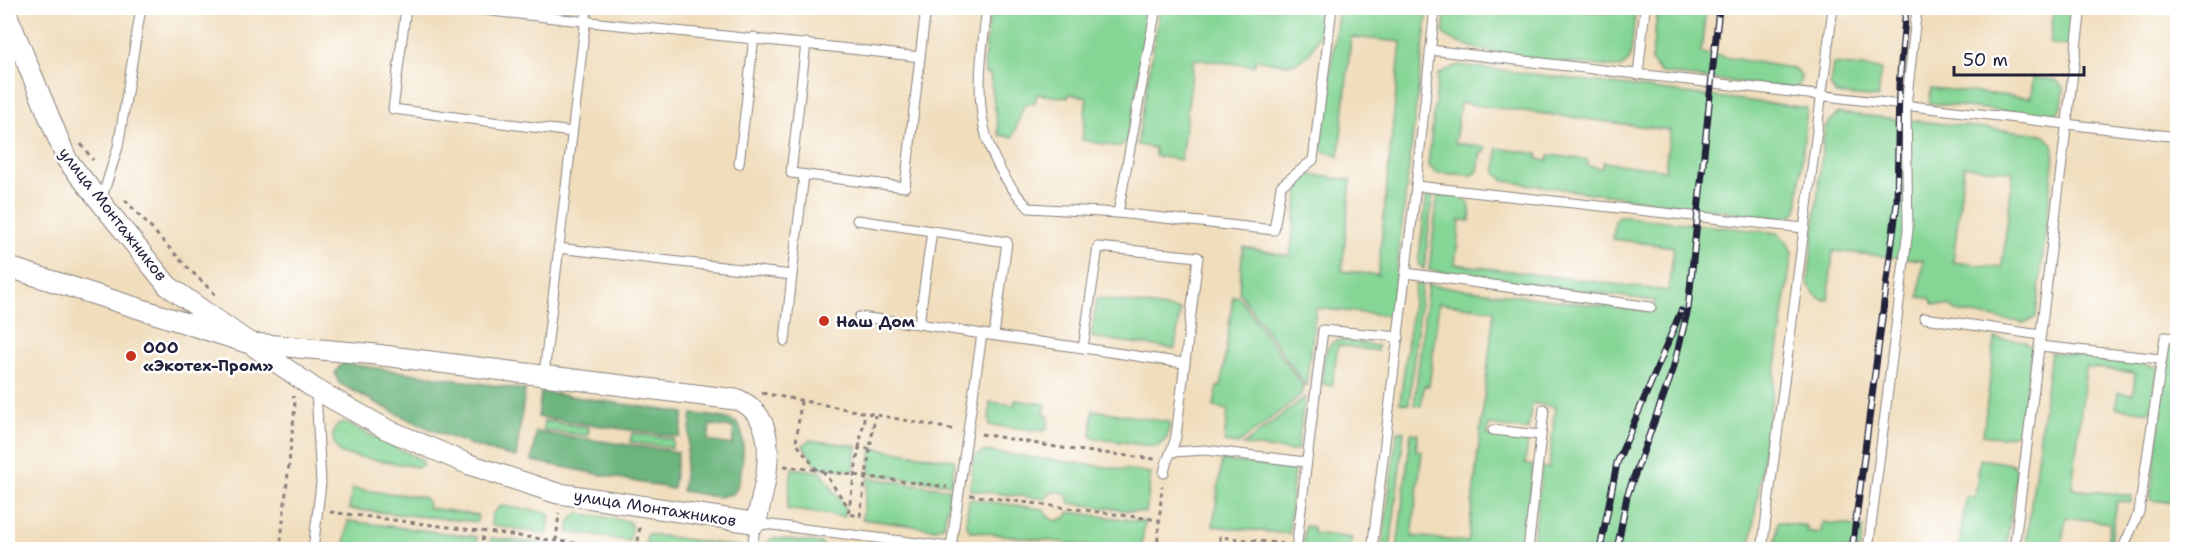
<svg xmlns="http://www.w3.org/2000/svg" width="2185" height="557" font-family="'Shantell Sans',sans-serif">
	<rect width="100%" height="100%" fill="#fff"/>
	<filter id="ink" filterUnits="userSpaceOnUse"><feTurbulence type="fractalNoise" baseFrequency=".0167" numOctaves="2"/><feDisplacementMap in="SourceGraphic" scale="12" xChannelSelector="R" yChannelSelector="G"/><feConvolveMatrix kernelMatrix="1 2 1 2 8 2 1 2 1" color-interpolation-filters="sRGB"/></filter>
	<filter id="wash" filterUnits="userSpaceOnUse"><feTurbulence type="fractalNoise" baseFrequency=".008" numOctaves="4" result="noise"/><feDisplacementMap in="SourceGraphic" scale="24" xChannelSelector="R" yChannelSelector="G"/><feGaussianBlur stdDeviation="1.35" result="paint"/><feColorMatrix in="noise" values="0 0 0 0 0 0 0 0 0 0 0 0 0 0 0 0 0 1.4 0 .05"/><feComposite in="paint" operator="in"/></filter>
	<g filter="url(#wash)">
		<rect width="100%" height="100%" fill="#f0ddbc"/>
		<g fill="#85d595" stroke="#547c68" stroke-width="1.5" fill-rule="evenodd">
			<path d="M990,8H1151L1128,140L1119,147L1082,140L1087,97L1069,94L1068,98L1037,94L1035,103L1024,105L1013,137L999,135L990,75L985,73L984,61Z"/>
			<path d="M1160,8H1325C1322,27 1315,62 1289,64C1278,64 1266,61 1256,59L1254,66L1194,59L1181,160L1155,156V148L1137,145Z"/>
			<path d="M1339,8H1428L1391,316L1316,308L1306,386L1239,292L1243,247L1290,256L1301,174L1351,180L1342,271L1378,275L1401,42L1351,37L1339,157L1323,151L1320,146Z"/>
			<path d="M1446,8H1560L1613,14L1614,8H1636L1630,59L1621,68C1584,63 1466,58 1443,33Z"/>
			<path d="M1658,8H1706L1701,53L1796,69L1801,76L1800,84L1793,89L1661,73L1651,61Z"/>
			<path d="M2054,8H2075L2071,46L2050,44Z"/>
			<path d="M1833,64L1881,69L1878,98L1836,94L1830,85Z"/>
			<path d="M1458,65L1807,108L1797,211L1787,218H1775L1504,181L1496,173L1497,148L1538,154L1537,159L1548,161L1549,155L1588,160L1587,166L1602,168L1603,162L1665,170L1670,130L1460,103L1455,143L1486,147L1485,153L1481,152L1478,171L1473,175L1436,173L1428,165L1438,74Z"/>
			<path d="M2033,77L2056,80L2064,88C2063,99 2064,110 2052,116L1929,103L1931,88L2031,98Z"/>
			<path d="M1838,113L2043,134L2053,144L2054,153L2036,317L2024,323L1956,311L1950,306L1933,304L1930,298L1919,297L1923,260L1833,251L1828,300C1817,299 1813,293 1808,283L1825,127ZM1964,166L2013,172L2002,268L1953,262Z"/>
			<path d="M1427,192H1433L1424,269L1418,264Z"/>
			<path d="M1438,193C1458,195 1474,196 1470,221L1460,220L1455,264L1668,291L1674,247L1613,239L1615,220L1618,216L1778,233L1787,242L1792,253L1750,549H1532L1542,467L1549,468L1555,407L1532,403L1528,430L1489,425L1487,435L1528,440L1525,464L1533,466L1524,549L1397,550L1411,433L1418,434L1416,450L1422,451L1412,536L1468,542L1494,310L1439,303L1429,386H1424L1421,406L1414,405L1428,285L1653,312L1655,301L1429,270Z"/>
			<path d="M1419,283L1422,284L1409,404L1400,403L1415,286Z"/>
			<path d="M1233,296L1239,297L1303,386L1301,395L1238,444L1224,442L1228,410L1214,407L1217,387H1221Z"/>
			<path d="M1097,298L1180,310L1175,349L1091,337Z"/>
			<path d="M1995,338L2024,341L2032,348L2021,429C2011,440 1997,437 1983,435Z"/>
			<path d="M1339,340L1378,346L1377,351L1338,345L1332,386L1322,384C1324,370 1321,343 1339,340Z"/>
			<path d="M2169,346L2177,347V503L2150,500Z"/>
			<path d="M2051,352L2158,367L2151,412L2116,408L2118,392L2133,394L2135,373L2086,367L2072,489L2132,496L2131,502L2117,501L2110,549H2106L2110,523L2066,517L2061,549L2025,550Z"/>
			<path d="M1305,397L1297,450L1292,451L1243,445Z"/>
			<path d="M1015,400L1046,404L1044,415L1049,416L1047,429L1044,431L989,425L990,402L1015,405Z"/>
			<path d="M1093,410L1170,422L1167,438L1157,447L1093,438L1091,435Z"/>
			<path d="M544,421L589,427L588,436L543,430Z"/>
			<path d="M344,422L422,460L423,465L418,467L341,454C333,444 330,436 337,425Z"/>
			<path d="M1397,431L1404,432L1390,549H1382Z"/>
			<path d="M632,433L673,439L672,448L630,442Z"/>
			<path d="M809,440L857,446L854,471L818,467L803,446Z"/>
			<path d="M872,448L953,460L955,462L951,484L869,474Z"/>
			<path d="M984,451L1151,473L1146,513L1070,503L1067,495L1058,491L1050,493L1045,499L970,490L974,457Z"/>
			<path d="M1980,459L2012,464L2017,470L2006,549H1959L1966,497L1975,498Z"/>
			<path d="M1222,460L1294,470L1289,534L1213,526Z"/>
			<path d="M792,468L822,472L845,508L844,517L787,509Z"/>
			<path d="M868,478L950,489L944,525L936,529L862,519Z"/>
			<path d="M352,489L423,497L428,501L429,508L478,515L477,522L349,509Z"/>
			<path d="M969,499L1043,509L1047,516L1055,521L1065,518L1069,512L1145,522L1141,549H1116L970,531L966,523Z"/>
			<path d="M501,506L550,513L547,534L491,525L492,514Z"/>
			<path d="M578,513L628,521L632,526L629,541L568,532L570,521Z"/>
			<path d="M348,521L477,537L476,549H344Z"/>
			<path d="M1778,522L1807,526L1806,531L1821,533L1822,522L1863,527L1860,549H1775Z"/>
			<path d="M1305,526L1313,527V533L1352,538L1350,549H1303Z"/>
			<path d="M647,534L742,547L741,549L686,550L645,544Z"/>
			<path d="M491,538L548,545V549H489Z"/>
			<path d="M772,538L821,543L825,549H760Z"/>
		</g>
		<g fill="#6cb67e" stroke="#476c5c" stroke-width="1.5" fill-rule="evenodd">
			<path d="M342,363L525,390L516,457C452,444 396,414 339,383L335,373Z"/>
			<path d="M541,392L684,413L680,437L538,417Z"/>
			<path d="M692,414C706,416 723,416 735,422C749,430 742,485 733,494L717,497L682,491ZM710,425L734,428L732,445L708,441Z"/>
			<path d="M536,432L678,452L673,489L532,461Z"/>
		</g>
	</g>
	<g filter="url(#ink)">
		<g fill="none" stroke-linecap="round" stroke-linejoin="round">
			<g stroke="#89807c" stroke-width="11">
				<g id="service">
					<path d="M406,8L393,109L572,132"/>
					<path d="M468,8C619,27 770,39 920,57L926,8"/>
					<path d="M987,8C977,86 969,146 1029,208L1118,213"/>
					<path d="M1156,8L1118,213L1274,230L1281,186L1313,160L1332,8"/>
					<path d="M806,43L791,173L905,187L920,57"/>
					<path d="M1430,50L2178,137"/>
					<path d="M1638,75L1645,8"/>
					<path d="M739,164L754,37"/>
					<path d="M1416,186L1435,8"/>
					<path d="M101,201L118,147L141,8"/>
					<path d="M857,220L1007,242L994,335"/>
					<path d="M932,231L919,324L982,334L951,547"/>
					<path d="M558,248L792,275L804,175"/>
					<path d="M1406,273L1651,307"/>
					<path d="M859,317L919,324"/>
					<path d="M1924,318L2041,335"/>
					<path d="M982,334L1083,348L1098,247L1198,257L1176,436C1173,450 1166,459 1164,473"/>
					<path d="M785,341L792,275"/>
					<path d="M2040,346L2161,359"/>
					<path d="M1083,348L1183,363"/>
					<path d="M544,374L587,8"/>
					<path d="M1493,430L1541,435"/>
					<path d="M1173,452L1205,450L1306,462"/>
					<path d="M753,541L756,523L974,550"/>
					<path d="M313,550L321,483L316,391"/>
					<path d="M1296,550L1323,330L1399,337"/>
					<path d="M1372,550L1416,186L1804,228"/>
					<path d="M1528,550L1544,409"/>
					<path d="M1762,550L1833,8"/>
					<path d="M1868,550L1908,230L1906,106L1917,8"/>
					<path d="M2014,550L2081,8"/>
					<path d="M2122,550L2139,512L2165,337L2178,338"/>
				</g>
			</g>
			<g stroke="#89807c" stroke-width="22">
				<path id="minor" d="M8,17L67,160L168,286L315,389L386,429L468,464L556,493L756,523C764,486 785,421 739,400L371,354L248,343L8,267"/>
			</g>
			<g stroke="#89807c" stroke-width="3" stroke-dasharray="4.5 4.5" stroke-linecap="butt">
				<path d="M81,144L93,160"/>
				<path d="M125,200L190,270L218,297"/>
				<path d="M762,393L956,430"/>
				<path d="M801,401L796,443L817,470"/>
				<path d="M981,434L1068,449L1155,459"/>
				<path d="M859,448L865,413"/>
				<path d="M870,449L859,448L848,514L860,516L875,415"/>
				<path d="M784,466L947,487"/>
				<path d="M823,471L849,508"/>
				<path d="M970,495L1159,520"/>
				<path d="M330,512L629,550"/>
				<path d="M280,550L295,406L293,396"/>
				<path d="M482,550L483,531"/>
				<path d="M555,550L559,513"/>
				<path d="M637,550L640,525"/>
				<path d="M1157,550L1162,486"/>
				<path d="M1219,550L1220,537L1286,544"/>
			</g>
			<use href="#service" stroke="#fff" stroke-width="9"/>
			<use href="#minor" stroke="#fff" stroke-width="20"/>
			<g stroke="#22223b" stroke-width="7">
				<g id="rail">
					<path d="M1600,550L1617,463L1681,311"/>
					<path d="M1617,550L1627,496L1673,370L1688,309L1719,8"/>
					<path d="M1852,550L1897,203L1899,85L1906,8"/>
				</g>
			</g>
			<use href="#rail" stroke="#fff" stroke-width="4.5" stroke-dasharray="14" stroke-linecap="butt"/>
		</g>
	</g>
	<g fill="#c8321e" stroke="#fff" stroke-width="2">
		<circle cx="824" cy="321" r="6"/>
		<circle cx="131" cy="356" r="6"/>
	</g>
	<g text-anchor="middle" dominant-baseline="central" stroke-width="5" stroke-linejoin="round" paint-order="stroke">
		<g font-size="16" fill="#22223b" stroke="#fff">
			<text transform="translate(113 214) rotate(52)">улица Монтажников</text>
			<text transform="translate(655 508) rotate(9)">улица Монтажников</text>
		</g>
		<g font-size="16" font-weight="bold" fill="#22223b" stroke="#fff" text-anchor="start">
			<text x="836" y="321">Наш Дом</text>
			<text x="143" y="347">ООО<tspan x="143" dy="18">«Экотех-Пром»</tspan></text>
		</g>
	</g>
	<rect width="2185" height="557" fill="none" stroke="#fff" stroke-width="30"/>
	<path d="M1954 66v9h130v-9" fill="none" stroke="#22223b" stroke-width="3"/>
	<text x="1963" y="66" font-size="18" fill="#22223b" stroke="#ffffff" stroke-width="4.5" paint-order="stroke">50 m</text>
</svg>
